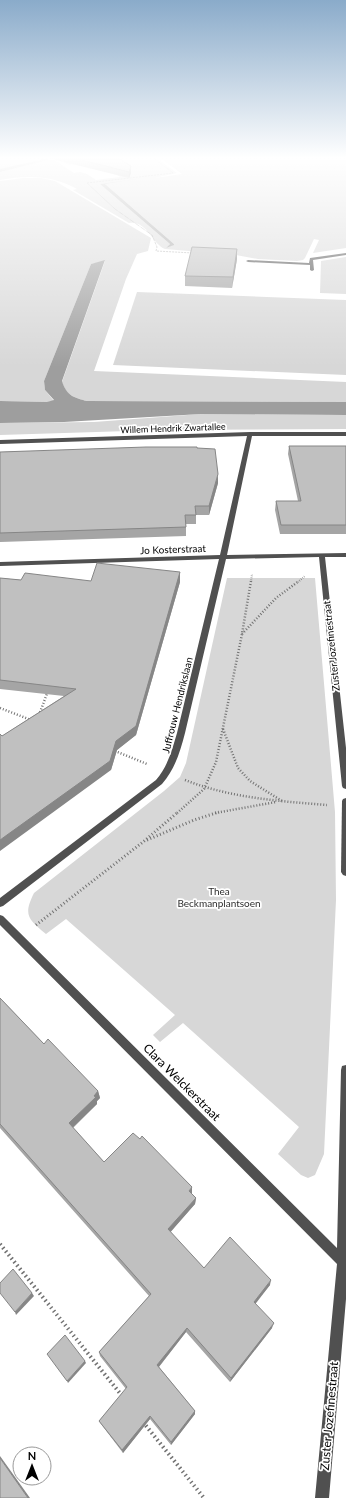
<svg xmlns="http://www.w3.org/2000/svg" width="346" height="1498" font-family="Lato,sans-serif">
	<rect width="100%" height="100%" fill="#fff"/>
	<g fill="#d7d7d7" fill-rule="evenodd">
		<path d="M0,157H54L51,158L74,173L80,172L87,174L96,180L120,177L116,174L81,162L69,165L55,157H155L177,173L154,178L182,174L159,157H346V248L313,253L319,240L314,239L305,258L303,260L297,261L258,259L236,255L165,249C152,244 147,220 129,223L73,190L77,189C53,175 27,175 0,180V172L48,160L0,170ZM143,178L105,184L174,244L166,248L170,244L100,184Z"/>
		<path d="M24,178H41L55,181L151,238L148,251L137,254L126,279L94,371L346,382V402L87,401C74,398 66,395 62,382L105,261L91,264L44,381L45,390L54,401L48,402L0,401V181Z"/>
		<path d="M346,257V294L320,293L321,261Z"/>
		<path d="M137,292L346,300V375L113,365Z"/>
		<path d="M201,414L346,415V429L161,430L0,435V423L94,422Z"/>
		<path d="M227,578H315L335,812L336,900L324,1154L315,1175L308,1178L301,1175L278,1154L299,1127L183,1023L160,1042L153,1035L175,1015L66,919L46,934C28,919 23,915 34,893L164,791L180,777L186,763Z"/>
	</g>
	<g fill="#9e9e9e">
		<path d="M44,159L49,160L0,172V169Z"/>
		<path d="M143,178L105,184L174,244V245L166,248L170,244L100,184Z"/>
		<path d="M105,260L62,381C66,395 74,398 87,401L346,402V415L201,414L64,422L0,423V401L47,402L54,400L45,390L44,381L91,264Z"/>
	</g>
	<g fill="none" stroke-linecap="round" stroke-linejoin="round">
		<path stroke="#727272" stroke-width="1" stroke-dasharray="0.5 1" stroke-linecap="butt" d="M152,157L173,173L87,183L115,209L152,235L157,247L156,251L193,253"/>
		<g stroke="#727272" stroke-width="2" stroke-dasharray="0.5 1.5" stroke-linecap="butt">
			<path d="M251,582L252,574"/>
			<path d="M298,582L305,576"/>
		</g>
		<g stroke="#727272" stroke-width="2.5" stroke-dasharray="1 2" stroke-linecap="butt">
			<path d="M242,634L276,598L299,581"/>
			<path d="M0,708L31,720"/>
			<path d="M39,715L48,691"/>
			<path d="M223,729L238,768L250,781L282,801"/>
			<path d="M115,751L147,764"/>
			<path d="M185,780C231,798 278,801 327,805"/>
			<path d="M177,813L204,789L216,762L242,634L251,581"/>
			<path d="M215,813L276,802"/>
		</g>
		<g stroke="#727272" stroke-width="3" stroke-dasharray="1 2.5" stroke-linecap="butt">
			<path d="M147,840L194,820L219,812"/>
			<path d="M36,925L143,842L178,812"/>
		</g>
		<g stroke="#727272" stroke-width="4" stroke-dasharray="1.5 3" stroke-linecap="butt">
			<path d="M0,1244L123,1397"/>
			<path d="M143,1422L204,1498"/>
		</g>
		<g fill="#505050" fill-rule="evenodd">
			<path d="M346,253V255L313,260L314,270L312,271L310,270V265L248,262L246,261L248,260L309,263L310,258Z"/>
			<path d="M250,432H346V436H252L227,555L346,553V557H325L346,748V789L343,788L342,786L319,557L226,559L185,733C180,752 175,769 162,784L3,906L0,907V898L156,780C168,766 172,750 177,733L219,559L0,566V562L220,555L247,436L0,444V440Z"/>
			<path d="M346,798V876L343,875L341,872L342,801L343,799Z"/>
			<path d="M0,915L3,916L337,1248L341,1070L342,1066L346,1065V1299L329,1498H315L337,1264L0,925Z"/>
		</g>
	</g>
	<g fill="#a5a5a5">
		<path d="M49,157H116L131,166V173L129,178L52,159Z"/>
		<path d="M237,249V259L232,288L185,286V276Z"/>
		<path d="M289,446H346V534H280L275,510L276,501H298L288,454Z"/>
		<path d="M197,448L218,483L209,515H196V524H186V536L0,542V452Z"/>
		<path d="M180,572V582L136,735L117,750L111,770L2,736L64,696L0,689V578L21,580L91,581Z"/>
		<path d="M0,998L44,1044L98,1091L100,1098L97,1101V1104L73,1128L104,1162L192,1194L196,1198L195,1204L170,1232L204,1268L270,1285L255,1303L272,1328L230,1382L186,1332L159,1367L195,1411V1414L171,1445L150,1419L123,1453L101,1424L99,1421L126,1389L100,1356L99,1352L149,1296L0,1128Z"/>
	</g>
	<g fill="#868686">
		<path d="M131,166V173L129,178V172Z"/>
		<path d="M237,249V259L232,288L233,277Z"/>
		<path d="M218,474V483L209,515V506Z"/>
		<path d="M180,572V582L136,735L117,750L111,770L0,851V840L116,741Z"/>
		<path d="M98,1091L100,1098L97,1101V1104L70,1130L69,1123Z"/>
		<path d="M192,1187V1194L189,1191Z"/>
		<path d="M196,1198L195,1204L168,1235V1229Z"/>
		<path d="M271,1280L270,1285L253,1307L254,1302Z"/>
		<path d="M32,1293L34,1296L16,1315L15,1312Z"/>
		<path d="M274,1323L272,1328L230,1382L231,1378Z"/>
		<path d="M187,1328L186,1332L157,1369V1365Z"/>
		<path d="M85,1361L86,1363L68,1383L67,1381Z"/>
		<path d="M195,1411V1414L171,1445V1442Z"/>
		<path d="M150,1416V1419L123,1453L122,1450Z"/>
		<path d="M0,1456L30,1498H28L0,1458Z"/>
	</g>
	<g fill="#c0c0c0" stroke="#868686">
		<path d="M70,157H116L131,166L129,172Z"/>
		<path d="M192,247L237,249L233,277L185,276Z"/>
		<path d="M289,446H346V525H281L276,501H301Z"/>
		<path d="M146,447H197V448L215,449L218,474L209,506H195L196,515H185L186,527L0,533V452Z"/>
		<path d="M97,563L180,572L136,726L116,741L110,761L0,840V734L2,736L76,689L0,680V578L21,580L25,573L91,581Z"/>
		<path d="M0,998L44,1044L48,1039L98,1091L94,1096L96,1097L69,1123L104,1162L133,1133L140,1139L142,1136L192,1187L189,1191L196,1198L168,1229L204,1268L230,1237L271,1280L254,1302L274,1323L231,1378L187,1328L157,1365L195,1411L171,1442L150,1416L122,1450L99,1421L127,1387L99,1352L151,1294L0,1124Z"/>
		<path d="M13,1269L32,1293L15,1312L0,1293V1283Z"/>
		<path d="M65,1335L85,1361L67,1381L47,1354Z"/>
		<path d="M0,1458L28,1498H0Z"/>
	</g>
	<linearGradient id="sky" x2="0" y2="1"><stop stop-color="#8aabca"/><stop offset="0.43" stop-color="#fff"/><stop offset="1" stop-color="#fff" stop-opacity="0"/></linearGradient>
	<rect width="346" height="367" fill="url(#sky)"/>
	<g text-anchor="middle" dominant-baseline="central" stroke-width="3.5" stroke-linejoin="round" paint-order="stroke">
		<g font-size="9" fill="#000" stroke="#fff">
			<text transform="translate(173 428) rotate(-2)">Willem Hendrik Zwartallee</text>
		</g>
		<g font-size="10" fill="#000" stroke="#fff">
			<text transform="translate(173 549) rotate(-2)">Jo Kosterstraat</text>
			<text transform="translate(331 646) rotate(-96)">Zuster Jozefinestraat</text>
			<text transform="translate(177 705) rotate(-76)">Juffrouw Hendrikslaan</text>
		</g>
		<g font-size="10" fill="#2e2e2e" stroke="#fff">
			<text x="219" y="891">Thea<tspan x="219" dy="12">Beckmanplantsoen</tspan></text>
		</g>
		<g font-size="12" fill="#000" stroke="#fff">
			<text transform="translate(182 1082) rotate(45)">Clara Welckerstraat</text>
			<text transform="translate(329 1416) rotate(-85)">Zuster Jozefinestraat</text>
		</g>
	</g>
	<g transform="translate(32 1466)"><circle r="19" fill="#ffffff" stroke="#999999"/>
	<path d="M0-3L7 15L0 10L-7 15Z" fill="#000000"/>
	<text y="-6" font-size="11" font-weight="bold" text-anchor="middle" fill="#000000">N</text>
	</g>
</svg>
